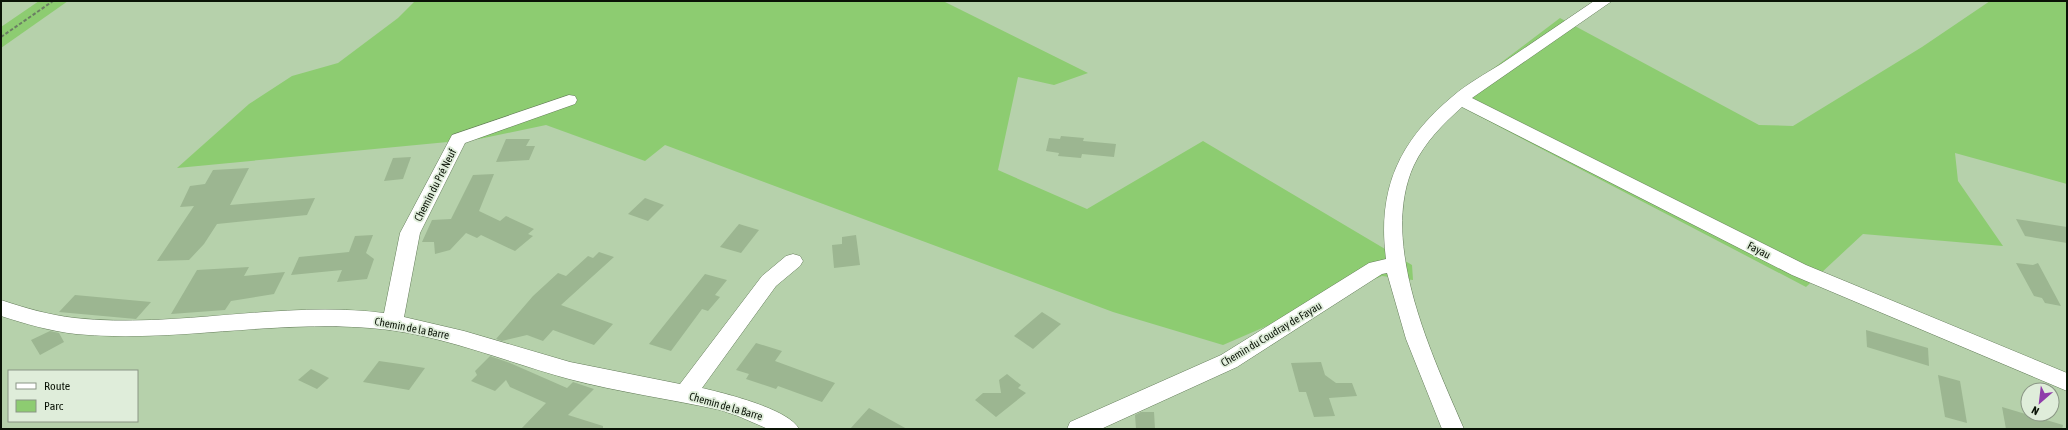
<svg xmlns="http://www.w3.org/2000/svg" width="2068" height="430" font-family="'Asap Condensed',sans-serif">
	<rect width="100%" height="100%" fill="#b6d1ab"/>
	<g fill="#8dcc71">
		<path d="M39,1H68L1,48V27Z"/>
		<path d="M415,1H943L1088,73L1054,85L1018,77L998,170L1087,209L1203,141L1412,265L1413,280L1382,276L1223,345L1113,312L665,145L645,161L546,125L479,139L177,168L249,104L292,76L338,63L398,18Z"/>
		<path d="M1990,1H2067V184L1955,153L1958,181L2003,246L1863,234L1806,287L1450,101L1560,18L1759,125L1793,126L1922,47Z"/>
	</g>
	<g fill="#9cb691">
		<path d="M1061,136L1084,138L1083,141L1116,144L1114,157L1082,154L1081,158L1058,156L1059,153L1046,151L1049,138L1060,139Z"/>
		<path d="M506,139H530L526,146H535L529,160L496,162Z"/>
		<path d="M411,157L403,179L384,181L393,158Z"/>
		<path d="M249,168L230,205L315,198L307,215L217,224L204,244L189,260L157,261L194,206L180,207L190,186L205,184L213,170Z"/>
		<path d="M494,174L479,211L500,221L506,216L534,229L528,234L533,236L515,251L481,235L477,238L466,233L450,250L435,254L434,242H422L432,220L451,219L473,175Z"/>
		<path d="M645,198L664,205L648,221L628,214Z"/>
		<path d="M2016,219L2067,227V243L2025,236Z"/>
		<path d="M739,224L759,230L741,253L720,247Z"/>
		<path d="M373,235L366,253L374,259L367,279L337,282L342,270L291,275L299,257L349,252L355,236Z"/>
		<path d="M856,235L860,265L834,268L832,245L842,244V237Z"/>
		<path d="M599,252L614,257L561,305L613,324L594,345L553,330L543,341L527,335L502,341L496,339L533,296L558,273L566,276L588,256L593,258Z"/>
		<path d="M2016,263L2033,265L2038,263L2061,306L2045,303L2042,298L2034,296Z"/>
		<path d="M249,267L244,276L285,272L274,294L231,301L225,310L171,314L197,270Z"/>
		<path d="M705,274L727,280L715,295L720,297L708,311L702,309L671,351L649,344Z"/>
		<path d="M75,295L151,302L136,319L59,312Z"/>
		<path d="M1042,312L1061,324L1033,349L1014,336Z"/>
		<path d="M1866,330L1928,348L1929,366L1867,347Z"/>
		<path d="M50,331L59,333L64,342L40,355L31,340Z"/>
		<path d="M756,343L782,351L775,361L835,383L822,402L778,386L776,389L746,379L749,374L736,370Z"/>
		<path d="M490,356L510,363L567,388L573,382L594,389L568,415L603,426V429H521L546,403L510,387L506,380L495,391L471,381L477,375L475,371Z"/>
		<path d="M379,361L400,364L425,368L409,390L363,382Z"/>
		<path d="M1321,362L1325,375L1336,383H1352L1357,396L1329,398L1335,416L1314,417L1306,392H1299L1291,363Z"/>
		<path d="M311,369L329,378L317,389L298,380Z"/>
		<path d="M1007,374L1021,385L1018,388L1026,393L996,417L975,400L983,393H1001L999,380Z"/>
		<path d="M1938,375L1960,381L1967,423L1945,417Z"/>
		<path d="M2002,407L2063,425L2062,429H2006Z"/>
		<path d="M869,408L907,429H850Z"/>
		<path d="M1141,412H1154L1155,429H1136L1135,415Z"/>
	</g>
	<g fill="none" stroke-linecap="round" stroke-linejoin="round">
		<g stroke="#657d5b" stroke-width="1">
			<g id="street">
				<path d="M1594,1H1612L1472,98L1806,265L2067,373V391L1792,275L1462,107C1443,124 1425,142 1414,165C1378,243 1433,357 1464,429H1442L1406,339L1387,273L1382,274L1237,367L1101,429H1067L1070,422L1221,355L1369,263L1386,259C1377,189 1399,141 1453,96C1467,84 1485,74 1501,64C1532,43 1563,22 1594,1Z"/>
				<path d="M569,95L575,96L577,100L575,104L465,143L420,233L404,317L464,331L570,362L680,384L762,276L786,256L793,254L800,256L803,261L800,266L776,286L702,388C724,393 789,409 799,429H768L738,416L720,410C670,399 618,392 569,379C503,361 438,333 370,328C271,320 174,343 76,334C50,331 26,324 1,316V300C25,308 49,315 75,318C177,329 281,300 384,313L400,233L452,135Z"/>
			</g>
		</g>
		<path stroke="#6b7e63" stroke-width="2" stroke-dasharray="3.5 2" stroke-linecap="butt" d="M1,37L53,1"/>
		<use href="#street" fill="#fff" fill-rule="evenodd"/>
	</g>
	<g text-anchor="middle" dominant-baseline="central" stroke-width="3.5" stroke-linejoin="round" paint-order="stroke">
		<g font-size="11" fill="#0a1306" stroke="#dfedda">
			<text transform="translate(435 185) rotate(-63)">Chemin du Pré Neuf</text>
			<text transform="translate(1759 250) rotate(27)">Fayau</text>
			<text transform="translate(412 328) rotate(11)">Chemin de la Barre</text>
			<text transform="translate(1271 334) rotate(-31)">Chemin du Coudray de Fayau</text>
			<text transform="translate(726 406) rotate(16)">Chemin de la Barre</text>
		</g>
	</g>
	<rect width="2068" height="430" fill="none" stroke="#0a1306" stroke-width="4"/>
	<rect x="8" y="370" width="130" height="52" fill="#dfedda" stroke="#8a9685"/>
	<rect x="16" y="383" width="20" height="6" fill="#ffffff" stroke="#8a9685"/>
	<text x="44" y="390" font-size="12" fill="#0a1306">Route</text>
	<rect x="16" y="400" width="20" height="12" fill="#8dcc71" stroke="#8a9685"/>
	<text x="44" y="410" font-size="12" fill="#0a1306">Parc</text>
	<g transform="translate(2040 402) rotate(208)"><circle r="19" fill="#dfedda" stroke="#8a9685"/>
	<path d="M0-3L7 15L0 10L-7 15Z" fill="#8f3caa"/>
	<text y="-6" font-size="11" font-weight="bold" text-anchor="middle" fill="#0a1306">N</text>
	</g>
</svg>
